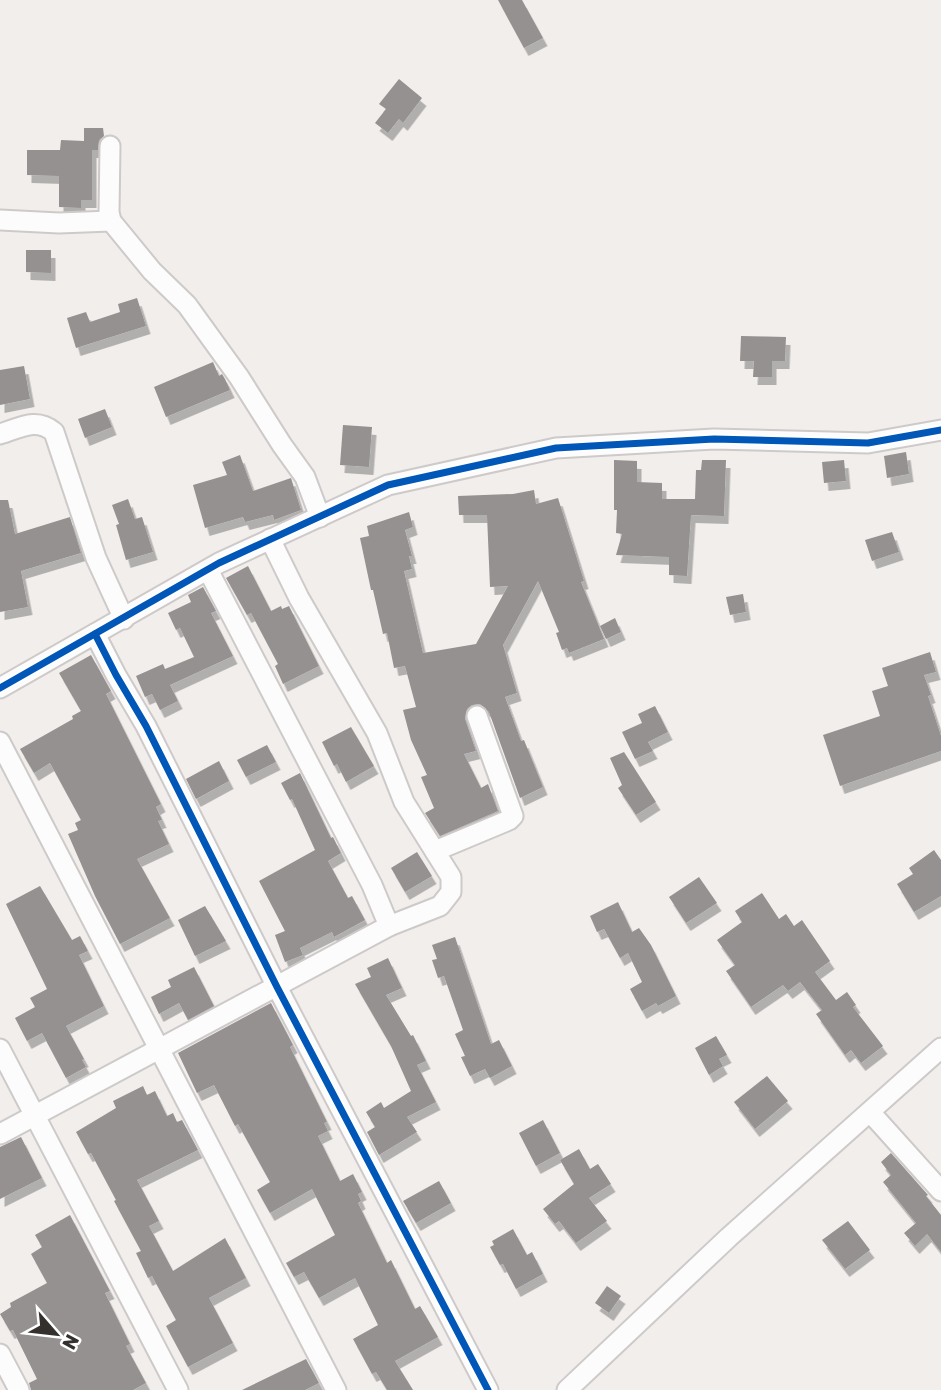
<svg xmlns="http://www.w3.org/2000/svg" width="941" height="1390" font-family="Rubik,sans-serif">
	<defs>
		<filter id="shadow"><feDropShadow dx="4.5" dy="8" stdDeviation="0" flood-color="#0004"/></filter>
	</defs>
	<rect width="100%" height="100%" fill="#f1eeec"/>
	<g fill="#949190" filter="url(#shadow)">
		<path d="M498,0H522L543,38L524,48Z"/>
		<path d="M399,79L422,98L403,123L399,119L388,133L375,123L386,109L379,104Z"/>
		<path d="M84,128H103L104,136L99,140L98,150H92V200H81V208L59,207V176L27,175V150H60L61,140L84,141Z"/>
		<path d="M26,250H51V273L26,272Z"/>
		<path d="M137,298L146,326L76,348L67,318L86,312L90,322L120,312L118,304Z"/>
		<path d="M741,336L786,337L785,361H772V377H753L754,361H740Z"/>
		<path d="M213,362L219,376L222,374L225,379L230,390L166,417L154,387Z"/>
		<path d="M24,366L30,399L0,405V370Z"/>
		<path d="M105,409L112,427L85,438L78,419Z"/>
		<path d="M343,425L372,427L369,467L340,465Z"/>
		<path d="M906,452L909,474L887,478L884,456Z"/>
		<path d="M240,455L253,491L291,478L301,510L274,520L273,515L245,522L243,517L205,528L193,485L227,475L222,462Z"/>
		<path d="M614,460L637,461V482L662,483V499H695L696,470H701L702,460H726L724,516L691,515L687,576L669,575V557L616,555L622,534L616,533L617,510H614Z"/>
		<path d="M844,460L846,481L824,483L822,462Z"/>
		<path d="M534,490L536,504L558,498L584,581L581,582L604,639L569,653L567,648L562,650L556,633L559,632L538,581L503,645L517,693L505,697L521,741L524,740L543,787L520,798L489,712L480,704L472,705L467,709L465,719L476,751L464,754L481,788L488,784L498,811L440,836L425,813L434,808L421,777L427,775L411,740L403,710L416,707L405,666L394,668L387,633L383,634L373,590H371L360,538L369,536L367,526L409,512L413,527L405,530L412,556H409L412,569L404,571L423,653L476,644L508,586L490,587L487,515H459L458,496L513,494Z"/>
		<path d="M128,499L135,519L142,517L153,552L126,560L116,525L119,524L112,505Z"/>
		<path d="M0,500H8L15,534L70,517L81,553L21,571L28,607L0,612Z"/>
		<path d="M892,532L899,552L872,561L865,540Z"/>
		<path d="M248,566L271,611L281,606L282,609L289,606L319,666L283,684L275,666L278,664L251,613L247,615L226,578Z"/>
		<path d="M203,587L216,611L211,613L233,656L170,685L178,701L160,710L152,694L145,697L136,676L163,664L165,669L194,657L180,628L176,630L168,613L191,602L188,595Z"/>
		<path d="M743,594L746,612L730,615L726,597Z"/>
		<path d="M615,618L621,632L606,639L600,626Z"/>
		<path d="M930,652L936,672L924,675L931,695L928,696L941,736V751L840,786L823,735L880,716L872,691L888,686L882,668Z"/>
		<path d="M91,655L111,691L106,694L161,804L156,807L162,820L158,821L169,844L137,859L170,918L120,944L95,896L68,834L78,830L75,823L81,820L50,763L34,773L20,749L73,719L72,716L81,711L59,673Z"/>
		<path d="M655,706L668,732L648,742L653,751L635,759L622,732L642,723L638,714Z"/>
		<path d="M351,727L374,766L346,782L337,764L334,766L322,742Z"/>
		<path d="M267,745L276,762L246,777L237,760Z"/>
		<path d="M624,752L656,802L636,815L618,788L622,785L610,758Z"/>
		<path d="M219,761L229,781L196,799L186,779Z"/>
		<path d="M300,773L331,838L333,837L341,853L328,861L348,898L352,896L365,920L334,937L332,932L300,948L303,955L285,962L275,935L285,931L259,881L315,850L292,799L290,800L281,783Z"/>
		<path d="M934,850L941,860V896L914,912L897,884L913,874L909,868Z"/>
		<path d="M417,852L432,876L405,892L391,868Z"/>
		<path d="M699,877L717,903L686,923L669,897Z"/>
		<path d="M40,886L72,940L80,936L88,951L79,955L104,1006L66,1026L84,1059L82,1060L86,1067L66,1078L42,1033L27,1041L15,1018L35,1007L30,998L47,989L6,904Z"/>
		<path d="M762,893L779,919L786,914L794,926L802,920L830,961L815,972L836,1000L847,992L856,1005L853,1007L883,1046L861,1063L851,1050L845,1055L816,1014L822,1010L800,982L788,991L783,985L751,1007L726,971L735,965L717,940L742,922L735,911Z"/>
		<path d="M618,902L632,932L639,928L651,945L676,996L658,1006L656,1003L642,1011L630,989L642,982L628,953L620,958L604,929L597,932L590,916Z"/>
		<path d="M205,906L226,941L195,956L178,920Z"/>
		<path d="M455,937L491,1044L499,1040L512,1066L490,1078L485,1069L470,1076L461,1057L465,1056L455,1034L463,1030L444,976L438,978L432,960L437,959L432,945Z"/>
		<path d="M388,958L402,988L386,995L411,1036L413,1035L426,1061L417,1065L436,1102L407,1117L417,1132L379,1155L367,1132L375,1127L366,1112L381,1102L384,1108L411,1091L391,1046L355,984L371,977L367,968Z"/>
		<path d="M194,967L214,1006L188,1020L179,1003L159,1014L151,997L171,987L168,980Z"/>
		<path d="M271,1003L293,1045L290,1047L327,1122L324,1123L328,1131L318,1136L340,1181L353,1174L362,1192L358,1194L361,1201L358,1203L387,1263L391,1260L415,1309L420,1306L438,1337L395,1361L413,1390H387L376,1372L372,1374L353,1339L378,1325L355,1278L319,1298L304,1272L294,1277L286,1263L335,1235L312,1189L270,1213L257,1190L270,1182L238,1124L235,1126L214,1085L197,1093L178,1053Z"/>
		<path d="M716,1036L727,1055L719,1059L723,1066L709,1075L695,1048Z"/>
		<path d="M767,1076L788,1101L755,1129L734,1102Z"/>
		<path d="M143,1086L147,1095L155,1091L167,1116L173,1113L177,1122L182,1120L198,1150L137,1180L159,1221L149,1226L173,1271L225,1238L246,1278L209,1298L233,1343L188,1367L166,1326L176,1320L152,1276L148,1278L136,1253L141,1251L114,1201L116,1200L91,1153L88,1154L76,1132L116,1108L113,1101Z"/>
		<path d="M543,1120L560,1153L536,1166L519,1133Z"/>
		<path d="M21,1137L42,1178L0,1199V1147Z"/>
		<path d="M579,1149L590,1169L598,1164L611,1184L589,1198L607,1221L576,1243L559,1221L555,1224L543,1209L574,1184L560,1160Z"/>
		<path d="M891,1153L928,1195L926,1196L941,1215V1252L927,1234L915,1246L904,1233L916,1223L883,1182L891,1175L881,1162Z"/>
		<path d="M439,1181L451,1203L416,1223L403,1201Z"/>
		<path d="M70,1215L110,1291L105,1293L130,1344L126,1346L146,1383L133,1390H31L29,1383L37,1379L13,1330L10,1331L0,1314L11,1307L10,1303L47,1283L31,1254L42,1247L35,1235Z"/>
		<path d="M848,1221L870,1250L845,1269L822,1240Z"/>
		<path d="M513,1229L527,1255L532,1252L543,1274L516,1289L503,1264L500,1265L490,1247L494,1245L492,1241Z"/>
		<path d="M607,1286L621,1296L609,1313L595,1303Z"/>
		<path d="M306,1359L319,1383L305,1390H242Z"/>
	</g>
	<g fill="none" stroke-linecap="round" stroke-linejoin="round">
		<g stroke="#cdcac9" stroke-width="23">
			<g id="minor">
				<path d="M110,146L109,212L111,221L152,271L187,305L239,377L282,445L305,477L320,517"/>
				<path d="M0,220L59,223L111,221"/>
				<path d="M0,434C20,428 36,417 54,432L96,558L124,619"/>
				<path d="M270,539L299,598L377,733L404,802L451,877V892L440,906L389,926"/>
				<path d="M95,634L116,675L146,726L277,987L488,1390"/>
				<path d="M0,688L219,563L388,485L556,448L714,439L868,443L941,430"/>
				<path d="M0,742L336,1390"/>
				<path d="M435,851L509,820L513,816L477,716"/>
				<path d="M0,1049L178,1390"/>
				<path d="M870,1112L941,1191"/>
				<path d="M0,1134L389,926L372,885L208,570"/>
				<path d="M0,1354L19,1390"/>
				<path d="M567,1390L729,1237L941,1048"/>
			</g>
		</g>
		<use href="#minor" stroke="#fdfcfc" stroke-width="19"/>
		<g stroke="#fff" stroke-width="11">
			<g id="cycleway">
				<path d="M95,634L116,675L146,726L277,987L488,1390"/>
				<path d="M0,688L219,563L388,485L556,448L714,439L868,443L941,430"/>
			</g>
		</g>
		<use href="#cycleway" stroke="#0057b8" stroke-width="7"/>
	</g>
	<g transform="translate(56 1334) rotate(118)" stroke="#ffffff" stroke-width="5" paint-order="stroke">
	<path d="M0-5L12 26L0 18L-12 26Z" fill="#33302e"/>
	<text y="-10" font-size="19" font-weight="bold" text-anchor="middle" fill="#33302e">N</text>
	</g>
</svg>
